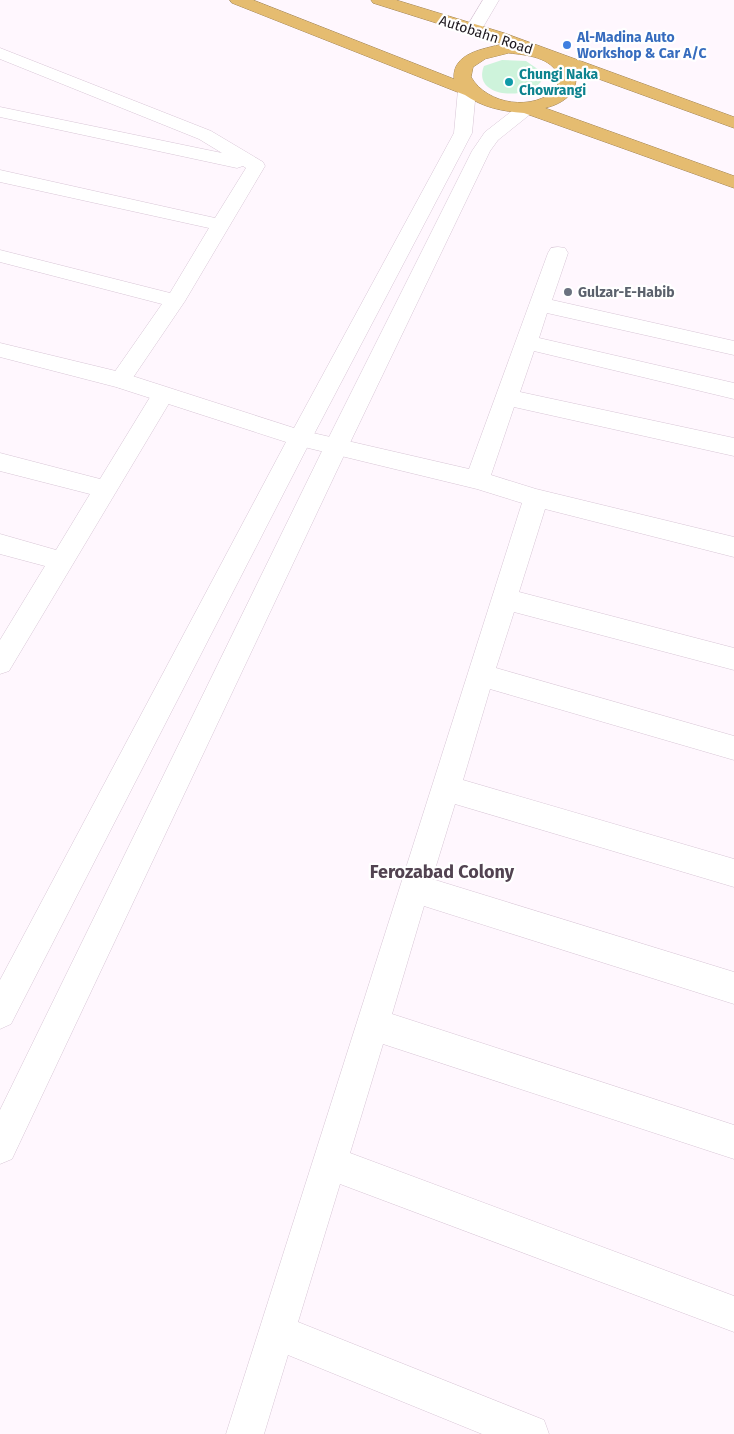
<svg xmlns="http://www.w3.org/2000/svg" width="734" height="1434" font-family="'Fira Sans',sans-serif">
	<rect width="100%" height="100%" fill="#fff7fe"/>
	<path fill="#cef3db" d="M502,60L526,61L542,72L543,79C529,102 471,98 484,66Z"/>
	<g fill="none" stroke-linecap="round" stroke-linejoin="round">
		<g stroke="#d8c6d6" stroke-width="1">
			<g id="street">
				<path d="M483,0H499L479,34H467L465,30Z"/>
				<path d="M0,48L211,131L263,162L265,166L185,301L128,385L120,388L112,385L109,380L162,304L0,262V250L170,293L209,228L0,182V170L215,218L246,168L243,166L237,168L0,117V107L222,153L199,139L0,59Z"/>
				<path d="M558,247L565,248L568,253L552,300L734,341V355L547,313L539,338L734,383V399L534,351L520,392L734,438V456L514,407L491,475L536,489L734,537V557L545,509L519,592L734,648V670L514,612L496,668L734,736V760L490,689L463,780L734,859V887L455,804L432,879L734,972V1004L424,906L392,1014L734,1125V1159L383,1044L350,1153L734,1296V1332L340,1184L298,1322L544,1420L549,1434H482L288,1355L264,1434H226L522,503L477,489L300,446L292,444L288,438L292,432L300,430L469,469L548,253L551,248Z"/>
				<path d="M163,387L171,389L174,395L9,671L0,674V640L45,566L0,554V534L56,550L90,494L0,471V453L100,479L155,389Z"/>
			</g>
		</g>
		<g stroke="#d8c6d6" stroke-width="1">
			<g id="secondary">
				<path d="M467,85L473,86L476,90L472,133L312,438L11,1024L0,1029V980L286,442L116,387L0,357V343L120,372L294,428L454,133L458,90L461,86Z"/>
				<path d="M527,103L533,104L536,108L533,112L498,140L490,151L348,447L12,1159L0,1164V1110L324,447L472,151L485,132L521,104Z"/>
			</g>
		</g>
		<g stroke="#a08354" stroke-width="1">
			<path id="highway" d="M230,0H253L454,79C452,53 483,49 503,44L373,3L371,0H396L504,33L734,117V128L574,70C582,91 563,104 545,108L734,176V188L524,113C502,111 484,108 465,95L232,3ZM509,53C527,55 551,57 559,76L557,88C534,112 487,105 471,77L473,67L485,59Z"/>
		</g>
		<use href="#street" fill="#fff" fill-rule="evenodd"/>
		<use href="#secondary" fill="#fff" fill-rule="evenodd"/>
		<use href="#highway" fill="#e5bc70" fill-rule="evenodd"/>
	</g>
	<circle fill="#3f7fe0" stroke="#fff" stroke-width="2" cx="567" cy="45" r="5"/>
	<circle fill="#0f9aa8" stroke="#fff" stroke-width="2" cx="509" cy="82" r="5"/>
	<circle fill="#6b7280" stroke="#fff" stroke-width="2" cx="568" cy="292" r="5"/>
	<g text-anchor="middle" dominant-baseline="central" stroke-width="4.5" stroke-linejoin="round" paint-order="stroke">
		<g font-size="14" fill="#1f191f" stroke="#fff">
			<text transform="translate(486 35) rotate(18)">Autobahn Road</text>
		</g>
		<g font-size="14" font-weight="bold" fill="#366cbe" stroke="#fff" text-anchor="start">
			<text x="577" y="37">Al-Madina Auto<tspan x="577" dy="16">Workshop &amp; Car A/C</tspan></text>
		</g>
		<g font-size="14" font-weight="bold" fill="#0d838f" stroke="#fff" text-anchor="start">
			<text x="519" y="74">Chungi Naka<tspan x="519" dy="16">Chowrangi</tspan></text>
		</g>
		<g font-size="14" font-weight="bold" fill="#5b616d" stroke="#fff" text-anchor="start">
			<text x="578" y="292">Gulzar-E-Habib</text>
		</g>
		<g font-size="18" font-weight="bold" fill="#524351" stroke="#fff">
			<text x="442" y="872">Ferozabad Colony</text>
		</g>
	</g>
</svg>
